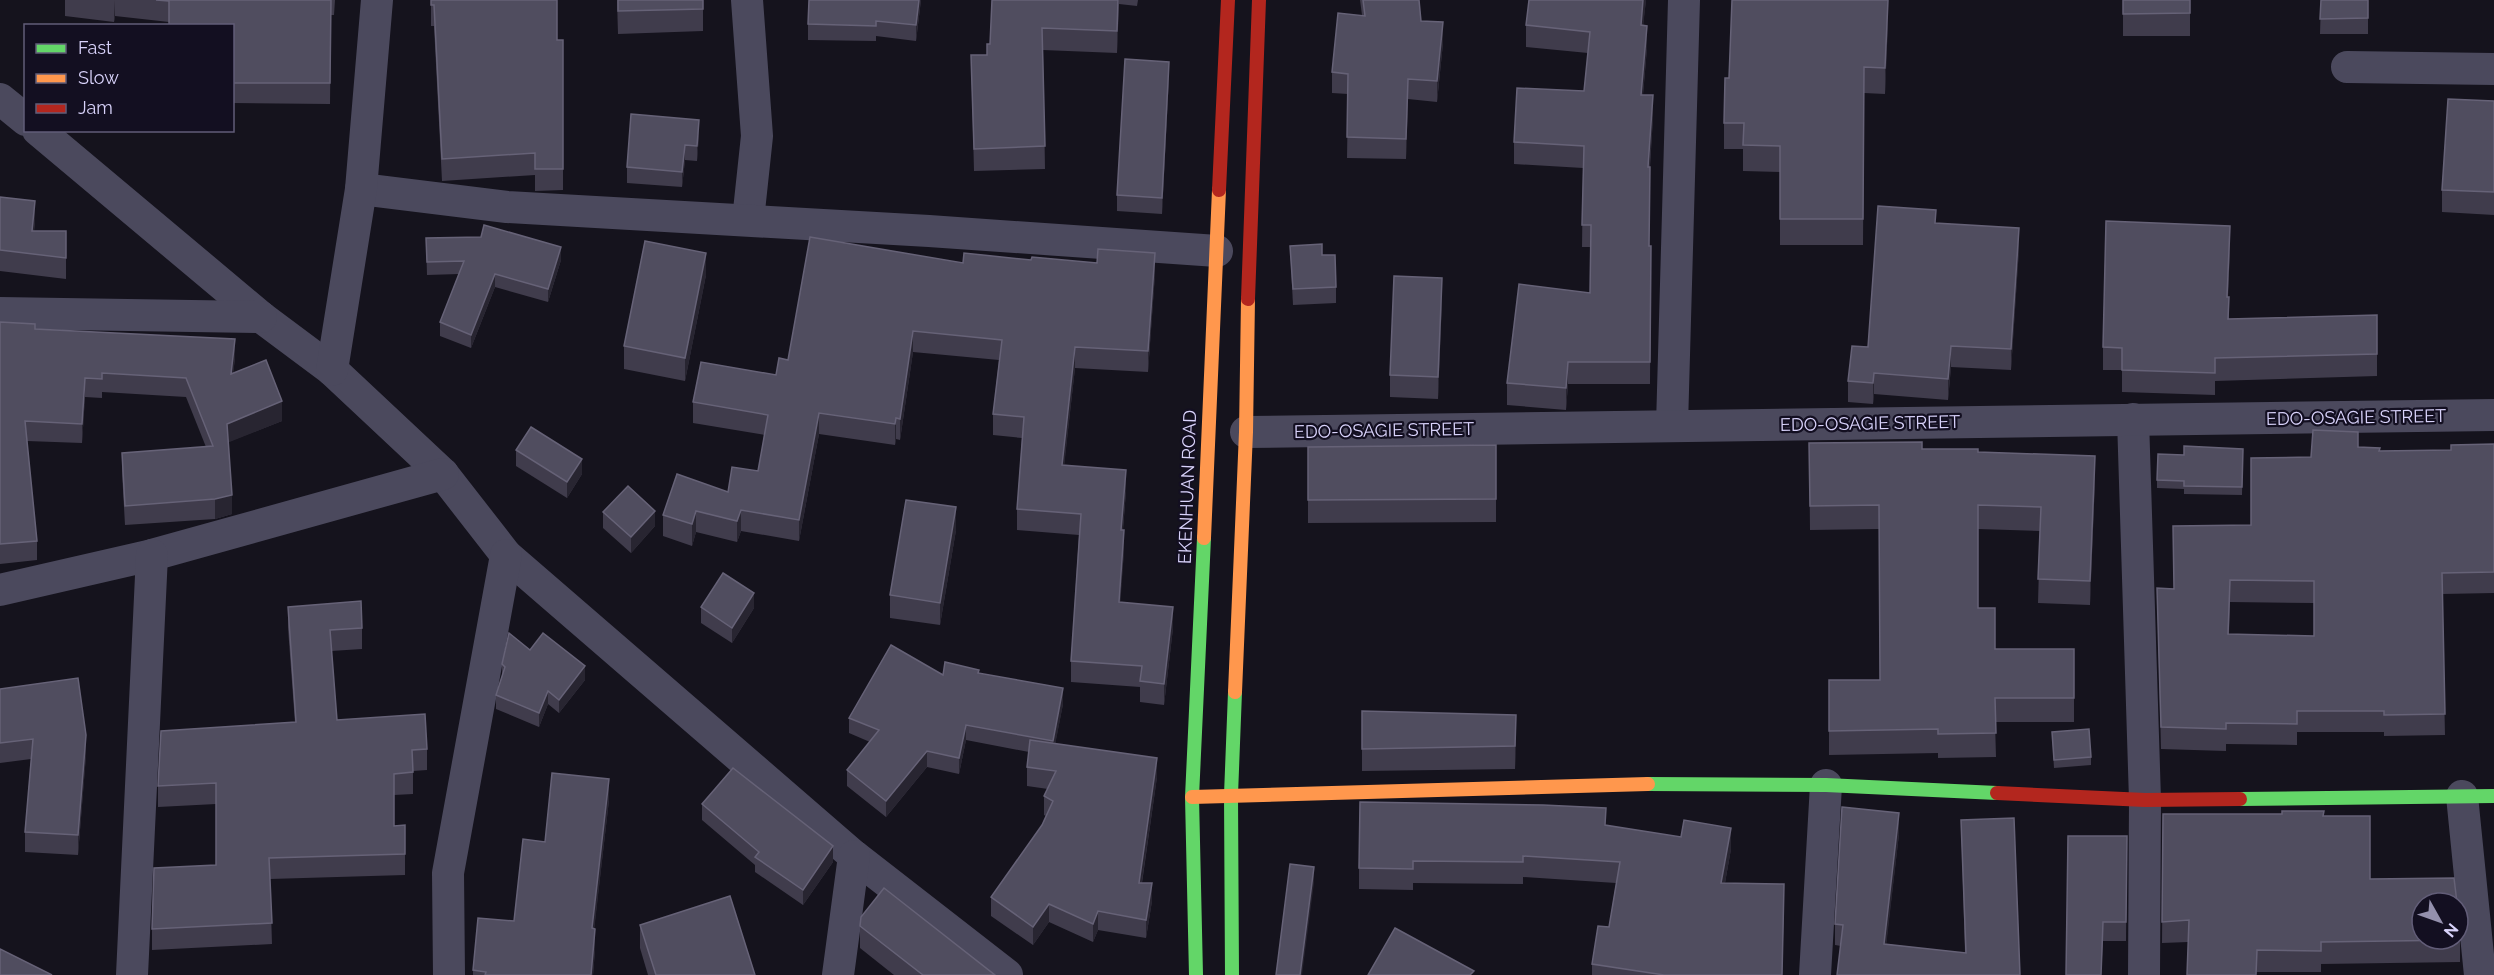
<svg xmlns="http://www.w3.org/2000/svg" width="2494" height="975" font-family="Raleway,sans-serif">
	<rect width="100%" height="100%" fill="#15131d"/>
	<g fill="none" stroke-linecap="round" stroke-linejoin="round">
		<g stroke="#4b495d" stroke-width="32">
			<path d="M747,0L757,136L748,220"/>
			<path d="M2347,67L2494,69"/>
			<path d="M0,99L26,120"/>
			<path d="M38,130L261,317L332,370L443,474L506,555L854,856L1007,975"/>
			<path d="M361,189L507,207L929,231L1217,251"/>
			<path d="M0,313L261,317"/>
			<path d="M332,370L361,189L377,0"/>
			<path d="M2133,419L2145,800L2144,975"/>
			<path d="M1672,426L1684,0"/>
			<path d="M1246,432L2494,415"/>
			<path d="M0,590L152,555L443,474"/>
			<path d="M2462,796L2480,975"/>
			<path d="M132,975L152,555"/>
			<path d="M449,975L448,873L506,555"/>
			<path d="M838,975L854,856"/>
			<path d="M1815,975L1826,785"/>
		</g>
		<g stroke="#63d668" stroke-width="14">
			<path d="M1648,784L1826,785L1997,793"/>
			<path d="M2240,799L2494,796"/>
			<path d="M1196,975L1192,797L1204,538"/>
			<path d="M1232,975L1231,795L1235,692"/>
		</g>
		<g stroke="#ff974d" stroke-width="14">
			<path d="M1204,538L1219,190"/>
			<path d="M1235,692L1246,432L1248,299"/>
			<path d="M1192,797L1648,784"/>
		</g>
		<g stroke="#b3261e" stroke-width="14">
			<path d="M1219,190L1228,0"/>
			<path d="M1248,299L1259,0"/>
			<path d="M1997,793L2145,800L2240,799"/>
		</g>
	</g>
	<g fill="#403c4c" fill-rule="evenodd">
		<path d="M65,0H335L334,15H331L330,104L232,103V26H169V22L115,16L114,22L65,16Z"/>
		<path d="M431,0L557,40H563V190L535,191V175L442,181L434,26H431Z"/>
		<path d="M617,0H703V31L618,34Z"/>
		<path d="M921,0L916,41L876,36V41L808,40V24Z"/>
		<path d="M992,0H1138L1137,6L1119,4L1117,53L1043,50L1045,169L974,171L971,55H987V44H990Z"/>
		<path d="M1360,0H1419L1421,21L1443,43L1437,102L1408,99L1406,159L1347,158L1348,94L1332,93V72L1362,15Z"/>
		<path d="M1529,0H1646L1643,25L1647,48L1643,95L1653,117L1650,167L1649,246H1651L1650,384H1568L1566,410L1507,405V383L1590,293L1591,247H1582L1583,168L1514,164V142L1584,91L1588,53L1526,47V25Z"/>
		<rect x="2123" y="0" width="67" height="36"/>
		<path d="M2321,0H2368V34H2320Z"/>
		<path d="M1888,22L1885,94L1864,93L1863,245H1780V172L1743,171V149H1724V123L1729,78Z"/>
		<path d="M1169,77L1162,214L1117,211V195Z"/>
		<path d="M2494,101V215L2442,212V190Z"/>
		<path d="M699,135L697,161L685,160L682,187L627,183V167Z"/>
		<path d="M0,197L35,222L34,231H66V279L0,271Z"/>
		<path d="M1936,223L2019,249L2011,370L1951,367L1948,400L1874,394L1873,404L1848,402V381Z"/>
		<path d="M426,238L561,260L548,302L495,287L471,348L440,336V322L459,274L427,275Z"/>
		<path d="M1290,246L1322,255L1336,287V303L1293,305Z"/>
		<path d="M2230,248L2228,297L2229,319L2377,315V376L2215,381V395L2122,392V370H2103V347Z"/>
		<path d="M963,263L1155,274L1148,372L1075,368L1064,465L1126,491L1123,530L1124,551L1120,602L1173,628L1164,705L1140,702V687L1071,682V661L1079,535L1017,530V509L1022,438L993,435V414L999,360L913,352L900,440L896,439L895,445L819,434L799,541L741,531L737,542L696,532L692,546L663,536V515L728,492L758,471L765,435L693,423V402L776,375L788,360Z"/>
		<path d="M706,275L685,381L624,369V346Z"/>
		<path d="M1442,300L1438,399L1390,397V375Z"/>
		<path d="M0,322L35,329L235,358L233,373L282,421L228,442L232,514L215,519L125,525L122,472V453L206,447L186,397L102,392V398L85,397L82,443L27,441L37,541V560L0,564Z"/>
		<path d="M1809,443L1978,452L2095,480L2090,605L2038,603L2040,531L1978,529V608L1995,649H2074V722H1995L1996,757L1938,758V753L1829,755V680H1880L1879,529L1810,530Z"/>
		<path d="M2494,444V593L2442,594L2445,735L2384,736V732H2297V745L2226,744V751L2161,749L2157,588L2173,589L2251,525L2311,457L2358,447L2380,451L2451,450ZM2230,602L2314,603V636L2229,634Z"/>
		<path d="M1496,445V522L1308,523V447Z"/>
		<path d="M2243,449L2242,495L2184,494V489L2157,488V480L2184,455Z"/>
		<path d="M516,450L582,474L567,498L516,466Z"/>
		<path d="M603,512L655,526L631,553L603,528Z"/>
		<path d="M956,530L940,625L890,618V595Z"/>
		<path d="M288,607L362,628V649L331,651L337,720L427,749V770L413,771V794L394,795V826L405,825V875L270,879L272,944L152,950V929L216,865V804L158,807V786L295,723L288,628Z"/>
		<path d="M701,607L754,608L732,643L701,623Z"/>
		<path d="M530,650L585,680L559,713L548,704L539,727L496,709V695L502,677V664Z"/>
		<path d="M979,673L1063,704L1055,744L1157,777L1142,883L1152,901L1146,938L1098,930L1093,942L1049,922L1033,945L991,916V897L1042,825L1046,816L1044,815V796L1048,789L1027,786V767L1029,752L966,740L959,774L927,767L886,817L847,786V770L870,742L849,733V718L943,675Z"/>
		<path d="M0,689L86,755L78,855L25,852V832L31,759L0,763Z"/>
		<path d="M2052,732L2091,757V765L2054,768Z"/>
		<path d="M1516,737L1515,769L1362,771V749Z"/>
		<path d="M609,800L594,929L595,950L593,975H473V970L514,921L545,842Z"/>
		<path d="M702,804L833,862L803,905L755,872V865L702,820Z"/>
		<path d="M2163,814L2324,816L2370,879L2460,940V962L2321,964V972H2257L2188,942L2162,943Z"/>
		<path d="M1961,820L2020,975L1835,945V924L1899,834L1886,944L1965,953Z"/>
		<path d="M1606,825L1731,849L1725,883L1784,906L1782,975H1592V964L1609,927L1616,883L1523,877V884L1413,883V890L1359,889V868Z"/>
		<path d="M2127,836L2126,941H2103L2101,975H2066Z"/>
		<path d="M640,925L755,975H648L640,948Z"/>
		<path d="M860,926L995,975H894L860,948Z"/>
	</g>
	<g fill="#282531">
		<path d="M114,0L115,16L114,22Z"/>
		<path d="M919,0H921L916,41V25Z"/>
		<path d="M1118,0H1119L1117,53V31Z"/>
		<path d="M1643,0H1646L1641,47V25Z"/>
		<path d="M1888,0V22L1885,94V68Z"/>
		<path d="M1443,22V43L1437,102V81Z"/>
		<path d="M1647,26V48L1641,116V95Z"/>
		<path d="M1169,62V77L1162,214V198Z"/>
		<path d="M1408,79V99L1406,159V139Z"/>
		<path d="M1653,95V117L1648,189V167Z"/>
		<path d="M699,120V135L697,161V146Z"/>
		<path d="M685,145V160L682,187V172Z"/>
		<path d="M35,201V222L32,252V231Z"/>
		<path d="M2230,226V248L2227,319V297Z"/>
		<path d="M2019,228V249L2011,370V349Z"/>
		<path d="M561,247V260L548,302V289Z"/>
		<path d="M706,253V275L685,381V358Z"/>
		<path d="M1155,253V274L1148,372V351Z"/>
		<path d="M495,274V287L471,348V335Z"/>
		<path d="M1442,278V300L1438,399V377Z"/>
		<path d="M913,331V352L900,440V419Z"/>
		<path d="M235,339V358L231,394V374Z"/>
		<path d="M1951,346V367L1948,400V379Z"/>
		<path d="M1075,347V368L1062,486V465Z"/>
		<path d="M1568,362V384L1566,410V388Z"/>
		<path d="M1874,373V394L1873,404V383Z"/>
		<path d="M85,378V397L82,443V424Z"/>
		<path d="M282,401V421L227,443V424Z"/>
		<path d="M819,413V434L799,541V520Z"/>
		<path d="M896,418V439L895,445V424Z"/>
		<path d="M2095,456V480L2090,605V581Z"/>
		<path d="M582,459V474L567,498V482Z"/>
		<path d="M1126,470V491L1121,551V530Z"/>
		<path d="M232,495V514L215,519V499Z"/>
		<path d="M956,507V530L940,625V603Z"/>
		<path d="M741,510V531L737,542V521Z"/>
		<path d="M655,511V526L631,553V537Z"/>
		<path d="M696,511V532L692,546V524Z"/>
		<path d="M1124,530V551L1119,623V602Z"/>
		<path d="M754,593V608L732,643V628Z"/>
		<path d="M1173,607V628L1164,705V684Z"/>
		<path d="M585,666V680L559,713V700Z"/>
		<path d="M1063,688V704L1053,756V741Z"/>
		<path d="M548,691V704L539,727V713Z"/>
		<path d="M1516,715V737L1515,769V746Z"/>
		<path d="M966,725V740L959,774V758Z"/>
		<path d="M86,735V755L78,855V835Z"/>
		<path d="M927,751V767L886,817V801Z"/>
		<path d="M1157,758V777L1139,901V883Z"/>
		<path d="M609,779V800L592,949V928Z"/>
		<path d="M1899,813V834L1884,965V944Z"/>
		<path d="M1731,828V849L1721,905V883Z"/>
		<path d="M833,846V862L803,905V890Z"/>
		<path d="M1314,867V883L1302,975H1300Z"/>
		<path d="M1152,883V901L1146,938V920Z"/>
		<path d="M1049,904V922L1033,945V927Z"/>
		<path d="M1098,911V930L1093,942V924Z"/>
		<path d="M595,929V950L593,975H591Z"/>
	</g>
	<g fill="#504d5f" stroke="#666277" stroke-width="1.5" fill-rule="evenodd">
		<path d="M156,0H331L330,83H232V26H169V1Z"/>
		<path d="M431,0H557V40H563V169H535V153L442,159L434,5H431Z"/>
		<path d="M618,0H703V9L618,11Z"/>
		<path d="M809,0H919L916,25L876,21V26L808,24Z"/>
		<path d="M992,0H1118L1117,31L1042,28L1045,146L974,149L971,55H987V44H990Z"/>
		<path d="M1363,0H1419L1421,21L1443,22L1437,81L1408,79L1406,139L1347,137L1348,74L1332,72L1338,13L1365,16Z"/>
		<path d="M1529,0H1643L1641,25L1647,26L1641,95H1653L1648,167H1650L1649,246H1651L1650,362H1568L1566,388L1507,383L1519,284L1590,293L1591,225H1582L1584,146L1514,142L1517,88L1584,91L1590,32L1526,25Z"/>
		<path d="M1732,0H1888L1885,68L1864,67L1863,219H1780V146L1743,145L1744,123H1724L1725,78H1729Z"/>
		<path d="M2123,0H2190V13L2123,14Z"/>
		<path d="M2321,0H2368V18L2320,19Z"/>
		<path d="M1125,59L1169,62L1162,198L1117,195Z"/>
		<path d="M2448,99L2494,101V192L2442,190Z"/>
		<path d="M631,114L699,120L697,146L685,145L682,172L627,167Z"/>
		<path d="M0,197L35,201L32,231H66V258L0,250Z"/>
		<path d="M1878,206L1936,210L1935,223L2019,228L2011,349L1951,346L1948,379L1874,373L1873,383L1848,381L1852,346L1868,347Z"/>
		<path d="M2106,221L2230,226L2227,297H2229L2228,319L2377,315V354L2215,358V373L2122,370V348L2103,347Z"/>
		<path d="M484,225L561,247L548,289L495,274L471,335L440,322L464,261L427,262L426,238L481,237Z"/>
		<path d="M810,237L963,263L964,253L1031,260L1032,257L1097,263L1098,249L1155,253L1148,351L1075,347L1062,465L1126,470L1121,530H1124L1119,602L1173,607L1164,684L1140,681L1142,666L1071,661L1081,514L1017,509L1024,417L993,414L1002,340L913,331L900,419L896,418L895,424L819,413L799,520L741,510L737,521L696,511L692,524L663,515L677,474L728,492L732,467L758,471L768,415L693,402L701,362L776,375L779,358L788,360Z"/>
		<path d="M645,241L706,253L685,358L624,346Z"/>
		<path d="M1322,244V255H1335L1336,287L1293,289L1290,246Z"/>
		<path d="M1394,276L1442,278L1438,377L1390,375Z"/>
		<path d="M0,322L35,324V329L235,339L231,374L266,360L282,401L227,424L232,495L215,499L125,506L122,453L213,446L186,378L102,373V379L85,378L82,424L25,421L37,541L0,544Z"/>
		<path d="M531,427L582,459L567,482L516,450Z"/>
		<path d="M2313,430L2358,432V447L2380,448L2379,451L2451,450V445L2494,444V572L2442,573L2445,714L2384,715V711H2297V724L2226,723V729L2161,727L2157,588L2174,589L2173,526L2251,525V458L2311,457ZM2230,580L2314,581V636L2228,634Z"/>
		<path d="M1922,442V449H1978V452L2095,456L2090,581L2038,579L2041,507L1978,505V608H1995V649H2074V698H1995L1996,733L1938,734V729L1829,731V680H1880L1879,505L1810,506L1809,443Z"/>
		<path d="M1496,445V499L1308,500V447Z"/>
		<path d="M2184,446L2243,449L2242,487L2184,486V481L2157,480L2158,454L2184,455Z"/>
		<path d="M628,486L655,511L631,537L603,512Z"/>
		<path d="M906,500L956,507L940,603L890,595Z"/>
		<path d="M723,573L754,593L732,628L701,607Z"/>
		<path d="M361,601L362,628L330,630L337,720L425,714L427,749L412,750L413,772L394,774V826L405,825V854L269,858L272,923L152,929L154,868L216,865V783L158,786L161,731L296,722L288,607Z"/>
		<path d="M509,633L530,650L543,633L585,666L559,700L548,691L539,713L496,695L505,667L502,664Z"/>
		<path d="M891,645L943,675L945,662L979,670L978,673L1063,688L1053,741L966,725L959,758L927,751L886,801L847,770L879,730L849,718Z"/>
		<path d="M78,678L86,735L78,835L25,832L33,739L0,743V689Z"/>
		<path d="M1362,711L1516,715L1515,746L1362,749Z"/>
		<path d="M2089,729L2091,757L2054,760L2052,732Z"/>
		<path d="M1030,740L1157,758L1139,883H1152L1146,920L1098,911L1093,924L1049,904L1033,927L991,897L1042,825L1053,801L1044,796L1056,771L1027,767Z"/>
		<path d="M733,768L833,846L803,890L755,857L759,852L702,804Z"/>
		<path d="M552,773L609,779L592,928L595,929L591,975H485L486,972L473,970L478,918L514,921L523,839L545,842Z"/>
		<path d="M1360,802L1543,805L1606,808L1605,825L1681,837L1684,820L1731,828L1721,883L1784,884L1782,975H1664L1592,964L1598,926L1609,927L1620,862L1523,856V862L1413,861V869L1359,868Z"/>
		<path d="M1842,807L1899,813L1884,944L1966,953L1961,820L2014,818L2020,975H1837L1843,925L1835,924Z"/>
		<path d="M2282,811H2324L2323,816H2370V879L2454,878L2457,903H2422V939H2458V916L2460,940L2321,942V951L2257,950L2256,975H2187L2189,920L2162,922L2163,814H2282Z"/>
		<path d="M2068,836H2127L2126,922H2103L2101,975H2066Z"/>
		<path d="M1290,864L1314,867L1300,975H1276Z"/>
		<path d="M884,888L995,975H923L860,926L861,917Z"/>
		<path d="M730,896L755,975H656L640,925Z"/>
		<path d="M1395,928L1474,971L1470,975H1368Z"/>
		<path d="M0,949L52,975H0Z"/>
	</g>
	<g text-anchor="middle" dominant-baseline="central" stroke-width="4.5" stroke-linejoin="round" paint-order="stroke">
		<g font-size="18" fill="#d9d3fb" stroke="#130f21">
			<text transform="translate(2356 417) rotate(-1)">EDO-OSAGIE STREET</text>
			<text transform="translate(1870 423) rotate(-1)">EDO-OSAGIE STREET</text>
			<text transform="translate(1384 430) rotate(-1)">EDO-OSAGIE STREET</text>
			<text transform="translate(1187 487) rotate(-88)">EKENHUAN ROAD</text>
		</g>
	</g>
	<rect x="24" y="24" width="210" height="108" fill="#130f21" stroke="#625d78" stroke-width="1.5"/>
	<rect x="36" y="44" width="30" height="9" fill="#63d668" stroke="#625d78" stroke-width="1.5"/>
	<text x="78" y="54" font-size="18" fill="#d9d3fb">Fast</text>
	<rect x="36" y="74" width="30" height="9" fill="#ff974d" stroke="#625d78" stroke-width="1.5"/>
	<text x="78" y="84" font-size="18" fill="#d9d3fb">Slow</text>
	<rect x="36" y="104" width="30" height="9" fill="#b3261e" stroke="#625d78" stroke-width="1.5"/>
	<text x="78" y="114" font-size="18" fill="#d9d3fb">Jam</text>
	<g transform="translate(2440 921) rotate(130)"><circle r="28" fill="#130f21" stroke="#625d78" stroke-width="1.5"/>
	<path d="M0-4.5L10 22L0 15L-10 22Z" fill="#9490ad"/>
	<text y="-9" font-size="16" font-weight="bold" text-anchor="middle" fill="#d9d3fb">N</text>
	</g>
</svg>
